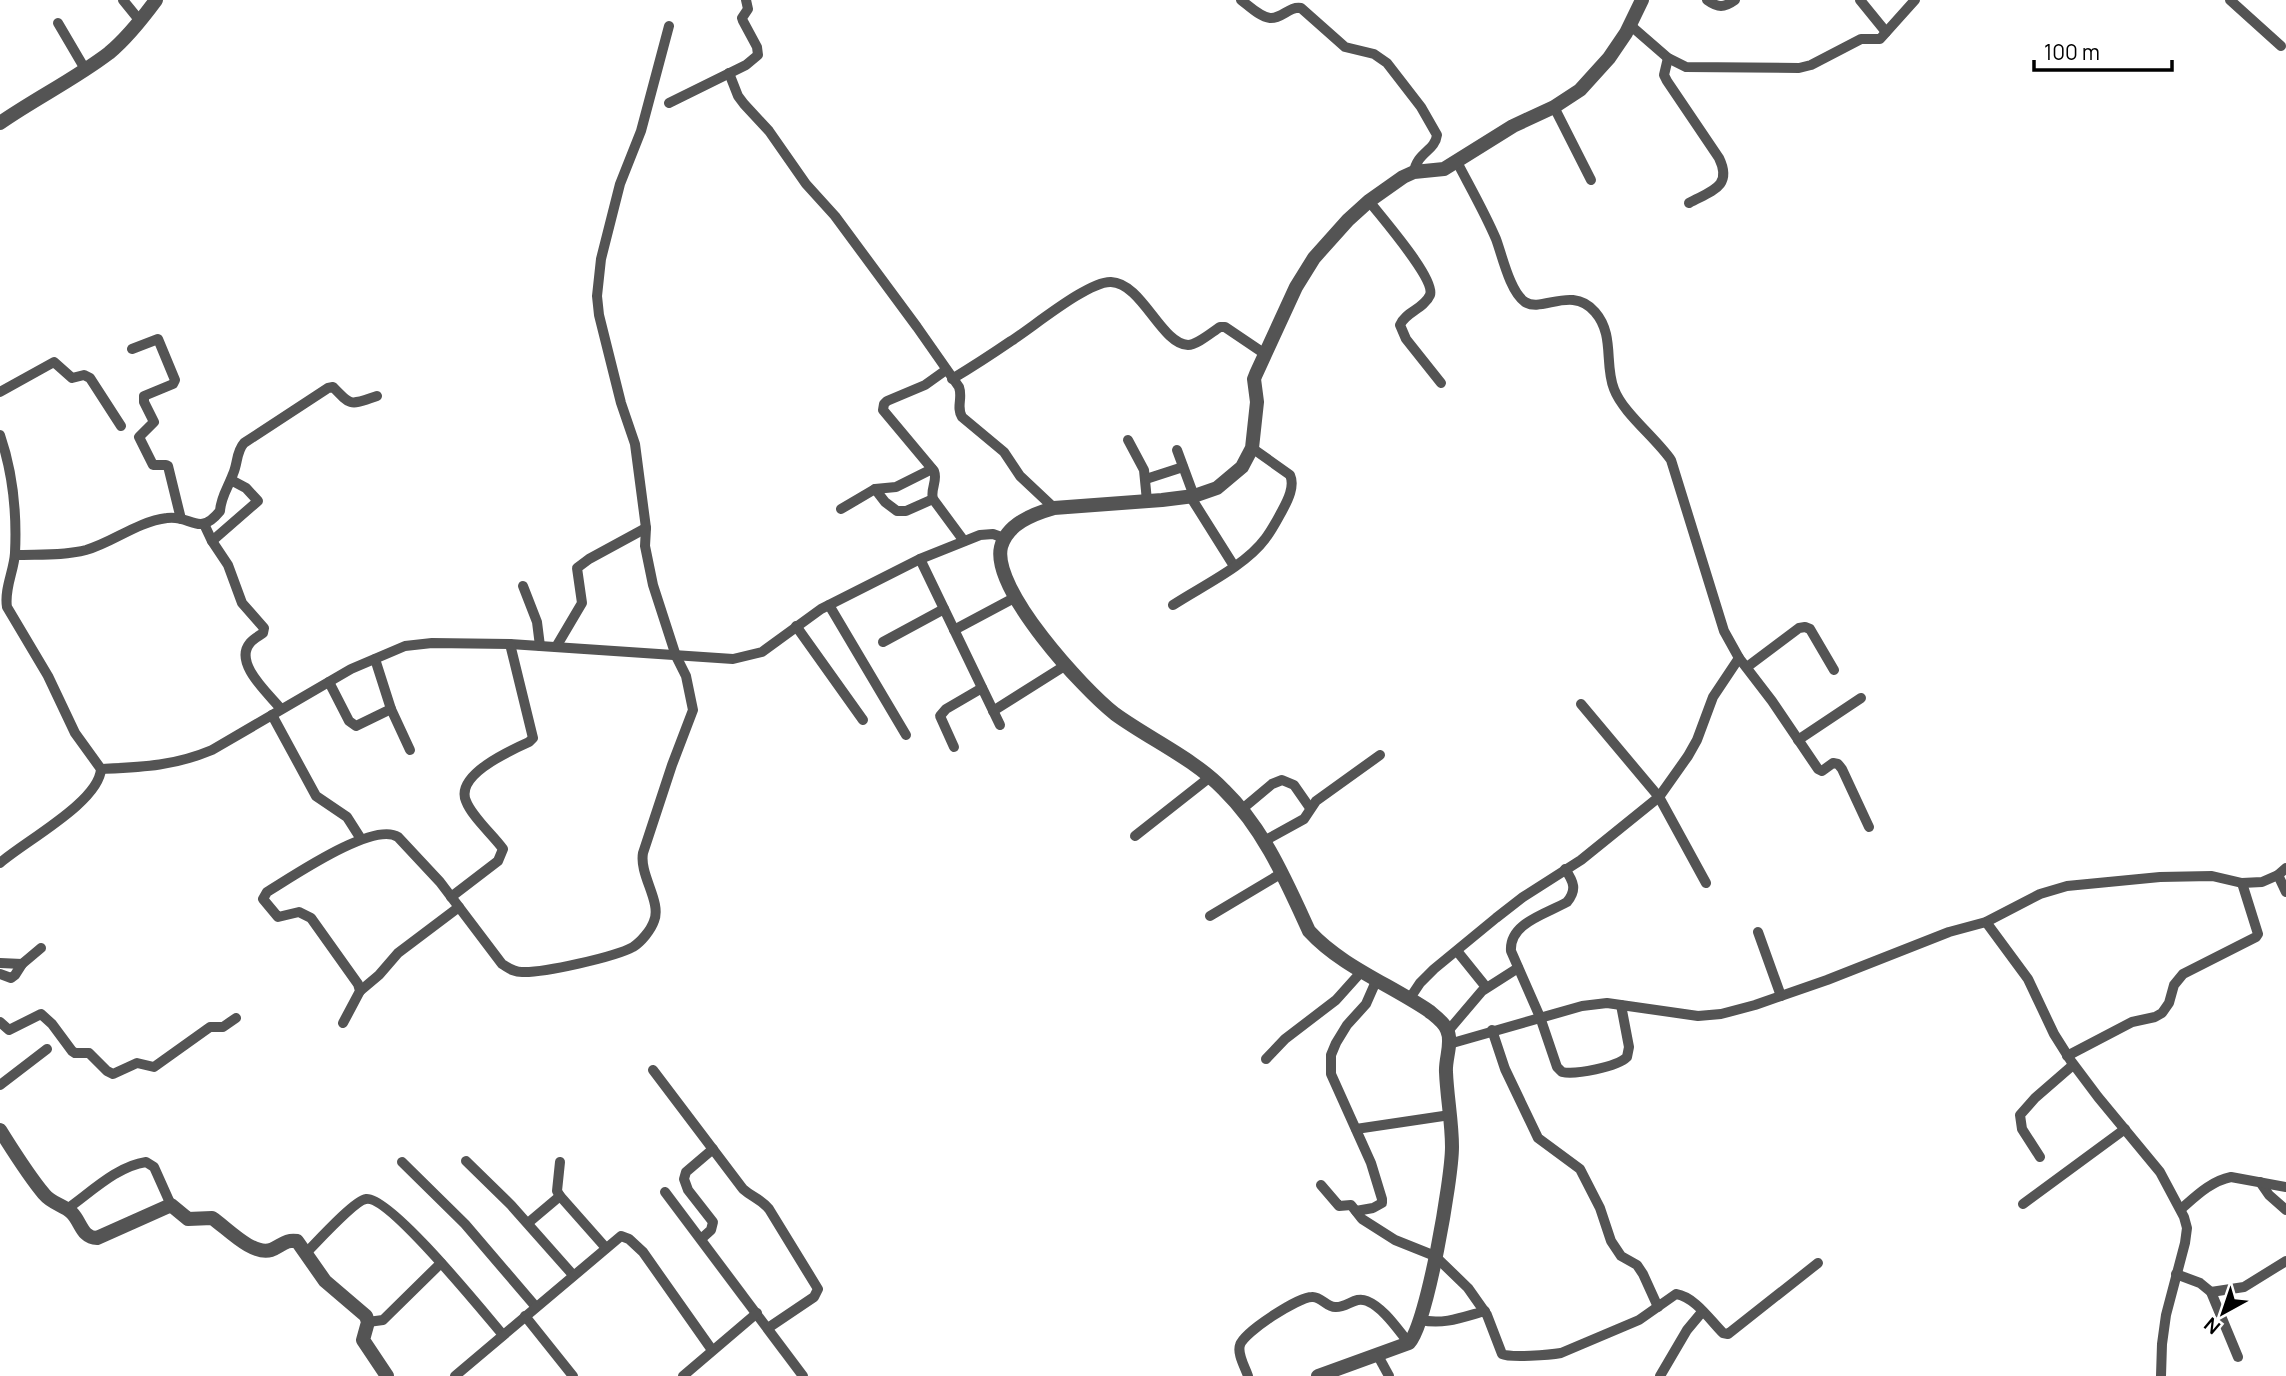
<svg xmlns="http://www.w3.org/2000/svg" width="2286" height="1376" font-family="Manrope,sans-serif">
	<rect width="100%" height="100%" fill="#fff"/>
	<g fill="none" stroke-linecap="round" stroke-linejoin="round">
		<g stroke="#545454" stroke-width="10">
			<path d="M123,0L140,21"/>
			<path d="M1241,0C1249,6 1260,17 1270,18C1282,19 1289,6 1301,8L1345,47L1374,54L1387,63L1421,107L1437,135C1435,151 1417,152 1414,172"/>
			<path d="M1707,0C1718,8 1724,8 1735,0"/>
			<path d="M1860,0L1886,32"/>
			<path d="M2230,0L2281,46"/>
			<path d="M58,23L85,69"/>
			<path d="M1630,25L1668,58L1686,67L1799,68L1811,65L1861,39H1880L1915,0"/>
			<path d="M1668,58L1664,75L1667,81L1719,158C1733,187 1711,191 1689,203"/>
			<path d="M729,73L738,96L744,104L769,131L806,184L835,216L917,327L959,387C963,398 956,407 962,417L1004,452L1020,476L1054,508"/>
			<path d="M669,103L746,65L758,55L757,47L743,21L742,18L748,9L746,0"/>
			<path d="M1554,107L1591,180"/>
			<path d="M1457,162C1470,187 1485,213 1496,239C1502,255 1510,292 1525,302C1542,313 1572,285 1595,312C1615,335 1604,364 1614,389C1623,413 1655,437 1671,460L1724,631L1739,658L1772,701L1818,769L1822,771L1833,763L1838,764L1842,769L1869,827"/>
			<path d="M1369,201C1381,217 1436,279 1430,295C1424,309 1405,312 1400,325L1406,339L1441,383"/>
			<path d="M132,349L158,339L175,380L173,384L144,396V402L154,422L139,437L153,465H166L168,466L181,519"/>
			<path d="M946,370L925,385L887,401L884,404L883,410L934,471C938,481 930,489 933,499L964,541"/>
			<path d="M952,379C972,367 992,354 1011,341C1032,328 1088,281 1111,282C1142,283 1161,344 1188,345C1197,345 1212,332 1220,327H1225L1265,354"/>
			<path d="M0,392L54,362L72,378L84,375L90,378L121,426"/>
			<path d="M0,435C13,473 17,512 15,553C14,571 4,589 7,607L48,676L75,733L101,769C99,802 25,841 0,863"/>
			<path d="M1128,440L1144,470L1147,501"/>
			<path d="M1177,450L1194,496"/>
			<path d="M1146,479L1183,467"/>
			<path d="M875,489L885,502L897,511H906L933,499"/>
			<path d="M1190,496L1234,566"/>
			<path d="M841,509L875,489L896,487L932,469"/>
			<path d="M204,524L212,541L228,565L242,603L264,628L263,633C259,636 253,639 250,643C233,663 269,694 281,709"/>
			<path d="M212,541L258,501L246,488L231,480"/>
			<path d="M15,555C38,554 63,556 86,550C114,542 136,522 167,518C191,514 198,538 220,511C221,496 228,488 233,474C238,463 236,452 244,443L328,388L333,387C352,407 350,405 377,396"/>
			<path d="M920,559L1000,725"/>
			<path d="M523,586L537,622L540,646"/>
			<path d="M829,605L906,735"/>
			<path d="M1173,605C1202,586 1245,566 1265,539C1272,530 1277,520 1282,511C1288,500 1295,486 1290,475L1252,448"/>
			<path d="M796,626L863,720"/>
			<path d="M954,630L1014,598"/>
			<path d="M883,642L944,609"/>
			<path d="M556,647L582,603L577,568L589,559L646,528"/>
			<path d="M375,659L391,709L410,750"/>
			<path d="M1747,667L1799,628L1805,627L1810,629L1834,670"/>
			<path d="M329,682L349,721L356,726L391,709"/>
			<path d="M1581,704L1659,797L1706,883"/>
			<path d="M993,711L1066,665"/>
			<path d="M272,715L316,796L347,817L361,839"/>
			<path d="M1798,740L1861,698"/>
			<path d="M954,747L940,716L946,709L982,688"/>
			<path d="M101,769C142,767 174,766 212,750L351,669L405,646L432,643L510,644L733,659L762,652L821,609L920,559L980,535L993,534L1004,538"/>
			<path d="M1241,810L1272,784L1282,780L1294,785L1310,808"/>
			<path d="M1135,836L1210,777"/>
			<path d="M1264,841L1304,819L1316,801L1380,755"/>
			<path d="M1565,869C1574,882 1577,890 1567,902C1546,914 1509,923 1511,951L1540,1017L1557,1067L1562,1072C1575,1075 1617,1067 1627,1057L1629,1047L1621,1005"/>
			<path d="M2278,875L2286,892"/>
			<path d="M451,897L498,861L503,849C493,835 472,817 466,801C455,775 511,750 529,742L533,738L510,644"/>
			<path d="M1210,916L1282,873"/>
			<path d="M1986,922L2028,979L2054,1034L2071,1061L2098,1097L2160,1172L2184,1217L2187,1228L2185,1243L2166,1315L2162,1344L2161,1376"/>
			<path d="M1758,932L1781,996"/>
			<path d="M1457,951L1486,987"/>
			<path d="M0,963L22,964L41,948"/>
			<path d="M0,974L11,978L15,975L22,964"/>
			<path d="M360,991L379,975L398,953L459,907"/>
			<path d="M1410,998L1420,983L1434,969L1496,918L1523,897L1581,860L1659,797L1688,756L1697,740L1713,697L1739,658"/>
			<path d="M0,1022L9,1030L41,1014L52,1024L72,1051L75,1053H89L107,1071L113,1074L137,1063L154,1067L210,1027H223L236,1018"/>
			<path d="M343,1023L360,991L358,984L311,918L299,912L278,917L263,899L267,892C292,877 373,821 398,837L440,882L502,964C509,968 513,972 522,972C543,973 615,957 633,947C641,942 651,930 654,921C662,902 639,875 643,853L672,765L693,710L686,676L676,656L653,585L645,546L646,528L635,444L621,403L599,315L597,296L601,259L620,184L641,131L669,26"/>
			<path d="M1492,1030L1505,1069L1538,1138L1580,1169L1600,1208L1611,1241L1621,1256L1637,1265L1643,1274L1658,1307"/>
			<path d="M1448,1031L1482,991L1518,968"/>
			<path d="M1449,1044L1582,1006L1607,1003L1698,1016L1721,1014L1755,1005L1827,980L1949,932L1986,922L2040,894L2067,886L2160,877L2212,876L2242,883L2262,882L2278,875L2286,868"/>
			<path d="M2067,1056L2132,1022L2155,1017L2162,1013L2169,1003L2174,985L2183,974L2256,937L2258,934L2242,883"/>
			<path d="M1266,1059L1285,1039L1336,1000L1362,971"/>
			<path d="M653,1070L743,1189C753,1198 760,1198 769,1209L818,1289L814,1297L768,1328"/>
			<path d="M0,1085L47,1049"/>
			<path d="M1356,1129L1450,1115"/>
			<path d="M2040,1157L2022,1129L2020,1115L2035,1098L2073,1065"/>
			<path d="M466,1161L511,1205L573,1275"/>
			<path d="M402,1162L465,1224L536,1307"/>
			<path d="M560,1162L557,1191L560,1196L606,1248"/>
			<path d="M2260,1182L2269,1195L2286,1210"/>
			<path d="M1321,1185L1339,1206L1351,1205L1362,1219L1395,1240L1435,1256L1468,1288L1487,1315L1502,1354C1510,1358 1550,1355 1561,1353L1639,1320L1676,1294C1695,1297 1710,1320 1723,1333L1728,1334L1818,1263"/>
			<path d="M665,1192L803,1376"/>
			<path d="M2023,1204L2125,1129"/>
			<path d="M67,1209C90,1193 117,1166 146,1162L154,1167L171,1205"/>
			<path d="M2181,1209C2196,1196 2211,1181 2231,1177L2286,1187"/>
			<path d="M1356,1211L1373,1208L1382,1203V1199L1371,1163L1331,1074V1055L1336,1043L1347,1025L1366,1004L1377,979"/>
			<path d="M528,1223L560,1196"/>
			<path d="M701,1239L711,1230L713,1222L688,1190L684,1179L686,1172L713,1149"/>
			<path d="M306,1253C316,1243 355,1200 366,1199C389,1195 485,1314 503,1335"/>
			<path d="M2176,1274L2200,1283L2211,1292L2238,1357"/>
			<path d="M2211,1292L2244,1287L2286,1261"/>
			<path d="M525,1316L573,1376"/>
			<path d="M1421,1320C1444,1325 1463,1317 1485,1311"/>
			<path d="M368,1322L383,1320L441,1263"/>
			<path d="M1377,1354L1389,1376"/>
			<path d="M455,1376L621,1236L629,1239L643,1252L712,1350"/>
			<path d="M683,1376L757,1313"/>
			<path d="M1248,1376C1245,1367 1237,1354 1240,1345C1244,1332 1298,1297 1312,1297C1321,1296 1327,1308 1336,1307C1348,1307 1355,1296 1367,1301C1384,1308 1398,1330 1409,1343"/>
			<path d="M1660,1376L1687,1330L1702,1312"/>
		</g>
		<g stroke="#545454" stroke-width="14">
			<path d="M0,123C36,98 75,79 109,53C127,38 142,19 156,0"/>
			<path d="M0,1130C14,1152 28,1175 44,1194C52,1204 64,1205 72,1213C81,1222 82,1238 97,1238L171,1205L188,1219L212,1218C226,1227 252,1256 271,1250C281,1246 286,1239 297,1241L325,1281L366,1316L368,1322L363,1340L387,1376"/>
			<path d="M1318,1376L1409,1343C1427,1324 1452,1178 1452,1147C1452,1122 1447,1097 1446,1072C1445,1059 1453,1042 1447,1030C1444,1022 1435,1016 1429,1011C1389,984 1341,966 1309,931C1286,881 1264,829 1224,790C1193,758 1151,740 1115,714C1083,689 991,589 1001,547C1007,524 1033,514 1054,508L1162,500L1194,496L1217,488L1242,467L1252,448L1257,402L1254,379L1256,374L1296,287L1314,258L1348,220L1369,201L1403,177L1414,172L1444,169L1513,126L1554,107L1580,90L1609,58L1626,33L1642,0"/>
		</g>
	</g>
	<g transform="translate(2223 1313) rotate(220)" stroke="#ffffff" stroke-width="5" paint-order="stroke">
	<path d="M0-5L12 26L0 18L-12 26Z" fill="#000000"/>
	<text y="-10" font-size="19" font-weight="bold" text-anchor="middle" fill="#000000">N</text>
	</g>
	<path d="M2034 60v10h138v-10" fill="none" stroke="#000000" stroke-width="3.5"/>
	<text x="2044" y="60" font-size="21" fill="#000000" stroke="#ffffff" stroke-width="5" paint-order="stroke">100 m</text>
</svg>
